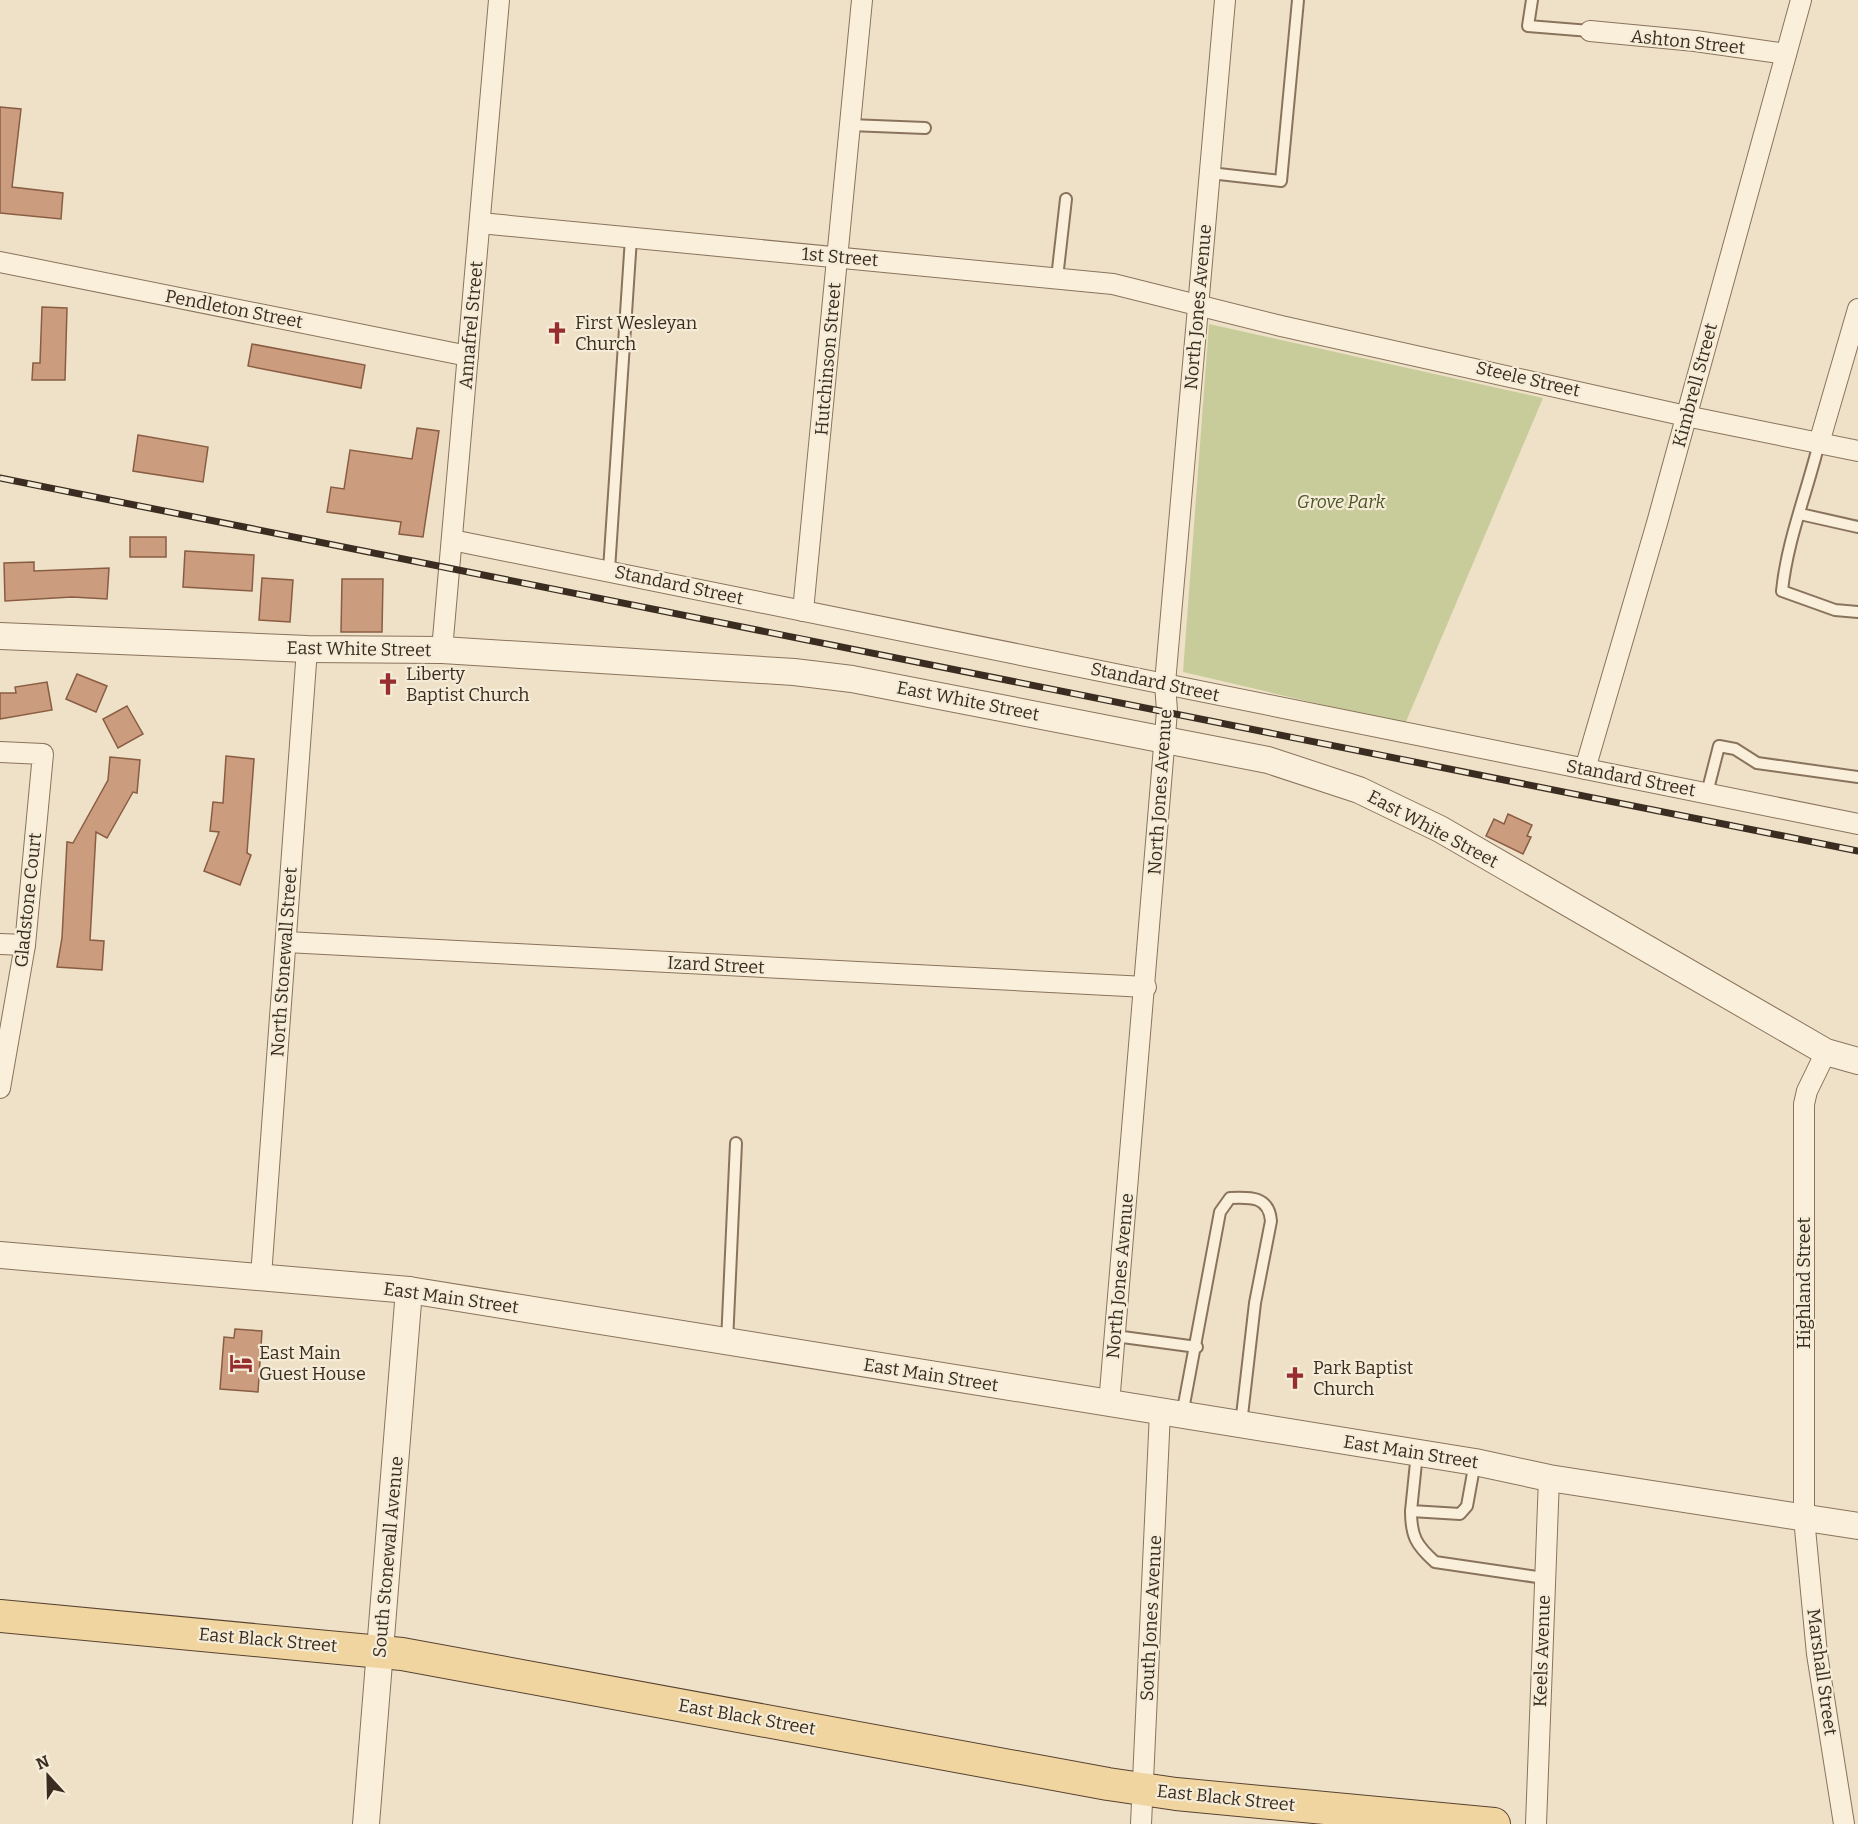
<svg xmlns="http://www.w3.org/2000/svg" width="1858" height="1824" font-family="Bitter,serif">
	<rect width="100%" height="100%" fill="#eee1c7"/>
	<path fill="#c8cc9b" d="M1209,324L1543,398L1405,724L1183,672Z"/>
	<g fill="#cb9c7e" stroke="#895d43" stroke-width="1.5">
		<path d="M0,107L21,109L12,187L63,193L61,219L0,213Z"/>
		<path d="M42,307L67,308L65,380H32L33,363H40Z"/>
		<path d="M252,344L365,365L361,388L248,366Z"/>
		<path d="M417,428L439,431L423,537L399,534L401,522L327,512L331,487L344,489L350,450L412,459Z"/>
		<path d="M138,435L208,447L203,482L133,471Z"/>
		<rect x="130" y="537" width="36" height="20"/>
		<path d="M185,551L254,555L252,591L183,587Z"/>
		<path d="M34,562V571L109,568L107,599L72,597L5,601L4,563Z"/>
		<path d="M262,578L293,580L290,622L259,620Z"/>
		<path d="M342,579H383L382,632H341Z"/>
		<path d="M77,674L107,686L96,712L66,699Z"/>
		<path d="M47,682L52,710L0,719V693H16L15,687Z"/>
		<path d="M127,706L143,734L118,748L103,719Z"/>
		<path d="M226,756L254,759L247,853L251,855L240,885L204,871L219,832L210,831L213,802L223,803Z"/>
		<path d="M110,757L140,760L137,793L133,792L107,838L96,832L90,940L104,941L102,970L57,967L62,938L67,842L73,843L108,780Z"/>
		<path d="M1508,814L1532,825L1527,836L1531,837L1523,854L1486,836L1494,819L1504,824Z"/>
		<path d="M235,1329L262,1331L258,1392L220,1389L224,1337L234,1338Z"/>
	</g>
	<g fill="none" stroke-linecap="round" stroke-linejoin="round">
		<g stroke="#8a735c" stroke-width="14">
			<g id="service">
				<path d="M1532,0L1528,26L1590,31"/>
				<path d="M850,125L925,128"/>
				<path d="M1210,173L1281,181L1298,0"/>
				<path d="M1057,278L1066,199"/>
				<path d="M1819,443C1807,492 1787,541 1782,591L1835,610L1858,612"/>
				<path d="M1800,514L1858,527"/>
				<path d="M609,570L631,238"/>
				<path d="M1707,793L1719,746L1735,749L1757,763L1858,777"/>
				<path d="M1115,1336L1197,1347"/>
				<path d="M727,1342L736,1143"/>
				<path d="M1182,1415L1220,1212L1230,1198C1250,1197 1269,1196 1271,1221L1255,1303L1241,1424"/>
				<path d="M1417,1453L1411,1511L1460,1514L1467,1506L1475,1462"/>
				<path d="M1411,1511C1411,1536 1416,1545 1435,1562L1544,1578"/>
			</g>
		</g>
		<g stroke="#8a735c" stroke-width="22">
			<g id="minor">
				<path d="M1590,31L1695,41L1786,54"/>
				<path d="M480,223L1113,284L1281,326L1686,416L1858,451"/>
				<path d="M0,262L468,356"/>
				<path d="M1819,443L1858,309"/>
				<path d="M452,540L1858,824"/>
				<path d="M803,611L862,0"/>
				<path d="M442,650L499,0"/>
				<path d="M0,752L43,754L25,945L0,1088"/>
				<path d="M1585,769L1657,523L1801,0"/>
				<path d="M286,942L1146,987"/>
				<path d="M0,944L25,945"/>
				<path d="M1826,1052L1807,1091L1804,1104V1518L1817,1654L1844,1824"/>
				<path d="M261,1276L307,649"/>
				<path d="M1109,1404L1167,711L1165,683L1225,0"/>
				<path d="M1141,1824L1160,1412"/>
				<path d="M1536,1824L1549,1478"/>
			</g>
		</g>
		<g stroke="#8a735c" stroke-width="28">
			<g id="tertiary">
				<path d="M0,636L307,649L442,650L794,672L852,679L1268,760L1359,790L1440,829L1826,1052L1858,1061"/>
				<path d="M0,1255L409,1290L1475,1462L1549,1478L1858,1526"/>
				<path d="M366,1824L409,1290"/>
			</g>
		</g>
		<g stroke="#584230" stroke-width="34">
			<path id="primary" d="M0,1616L402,1654L1108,1784L1176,1794L1494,1824"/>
		</g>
		<use href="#service" stroke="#f9efda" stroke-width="10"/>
		<use href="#minor" stroke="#f9efda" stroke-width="20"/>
		<use href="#tertiary" stroke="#f9efda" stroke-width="26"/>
		<use href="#primary" stroke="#f0d5a0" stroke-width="32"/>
		<g stroke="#3a2c20" stroke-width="7">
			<path id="rail" d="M0,478L1858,851"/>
		</g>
		<use href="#rail" stroke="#f5ecd7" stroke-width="4.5" stroke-dasharray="14" stroke-linecap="butt"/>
	</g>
	<defs>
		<g id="church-bare" transform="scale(1.8)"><path d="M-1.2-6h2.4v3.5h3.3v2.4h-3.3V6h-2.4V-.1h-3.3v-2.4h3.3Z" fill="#982d30" stroke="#f5ecd7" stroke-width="2.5" paint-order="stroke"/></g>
		<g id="hotel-bare" transform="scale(1.8)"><path d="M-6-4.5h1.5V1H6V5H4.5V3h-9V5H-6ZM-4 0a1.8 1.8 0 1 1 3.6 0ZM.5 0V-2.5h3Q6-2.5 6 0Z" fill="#982d30" stroke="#f5ecd7" stroke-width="2.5" paint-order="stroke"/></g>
	</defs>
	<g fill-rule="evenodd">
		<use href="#church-bare" x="557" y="333"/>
		<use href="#church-bare" x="388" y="684"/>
		<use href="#hotel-bare" x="241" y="1363"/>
		<use href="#church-bare" x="1295" y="1378"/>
	</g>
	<g text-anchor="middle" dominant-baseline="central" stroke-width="4.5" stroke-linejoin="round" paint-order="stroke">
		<g font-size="18" fill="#3a2c20" stroke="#f5ecd7">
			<text transform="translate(1688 42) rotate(6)">Ashton Street</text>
			<text transform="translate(840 257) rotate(5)">1st Street</text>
			<text transform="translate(1198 307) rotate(-85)">North Jones Avenue</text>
			<text transform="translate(234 309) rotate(11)">Pendleton Street</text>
			<text transform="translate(471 325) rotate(-85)">Annafrel Street</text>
			<text transform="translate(828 359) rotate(-85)">Hutchinson Street</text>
			<text transform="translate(1528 379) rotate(13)">Steele Street</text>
			<text transform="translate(1695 385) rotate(-75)">Kimbrell Street</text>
			<text transform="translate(679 585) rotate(12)">Standard Street</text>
			<text transform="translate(359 649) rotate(1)">East White Street</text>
			<text transform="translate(1155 682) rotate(12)">Standard Street</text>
			<text transform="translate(968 701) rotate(11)">East White Street</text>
			<text transform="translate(1631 778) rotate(11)">Standard Street</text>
			<text transform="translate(1160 792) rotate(-86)">North Jones Avenue</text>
			<text transform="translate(1433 829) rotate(28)">East White Street</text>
			<text transform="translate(28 900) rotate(-84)">Gladstone Court</text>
			<text transform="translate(284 962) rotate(-86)">North Stonewall Street</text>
			<text transform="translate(716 965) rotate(3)">Izard Street</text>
			<text transform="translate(1120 1276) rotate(-85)">North Jones Avenue</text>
			<text transform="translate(1804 1283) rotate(-90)">Highland Street</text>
			<text transform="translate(451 1298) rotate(8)">East Main Street</text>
			<text transform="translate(931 1375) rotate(9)">East Main Street</text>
			<text transform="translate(1411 1452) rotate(9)">East Main Street</text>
			<text transform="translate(388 1557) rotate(-85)">South Stonewall Avenue</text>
			<text transform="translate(1151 1618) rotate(-87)">South Jones Avenue</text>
			<text transform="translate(268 1640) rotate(5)">East Black Street</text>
			<text transform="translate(1542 1651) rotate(-88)">Keels Avenue</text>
			<text transform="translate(1822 1672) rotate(82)">Marshall Street</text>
			<text transform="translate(747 1717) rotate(10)">East Black Street</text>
			<text transform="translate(1226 1798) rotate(6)">East Black Street</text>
		</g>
		<g font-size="18" fill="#3a2c20" stroke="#f5ecd7" text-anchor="start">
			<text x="575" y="323">First Wesleyan<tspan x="575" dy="21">Church</tspan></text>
			<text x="406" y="674">Liberty<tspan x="406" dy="21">Baptist Church</tspan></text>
			<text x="259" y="1353">East Main<tspan x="259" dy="21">Guest House</tspan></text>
			<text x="1313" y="1368">Park Baptist<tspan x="1313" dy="21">Church</tspan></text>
		</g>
		<g font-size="18" font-style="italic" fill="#4b5627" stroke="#f5ecd7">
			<text x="1341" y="502">Grove Park</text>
		</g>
	</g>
	<g transform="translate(48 1776) rotate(338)" stroke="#f5ecd7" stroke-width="4.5" paint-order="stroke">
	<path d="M0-4.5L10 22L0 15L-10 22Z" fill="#3a2c20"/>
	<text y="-9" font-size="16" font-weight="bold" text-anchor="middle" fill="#3a2c20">N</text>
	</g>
</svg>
